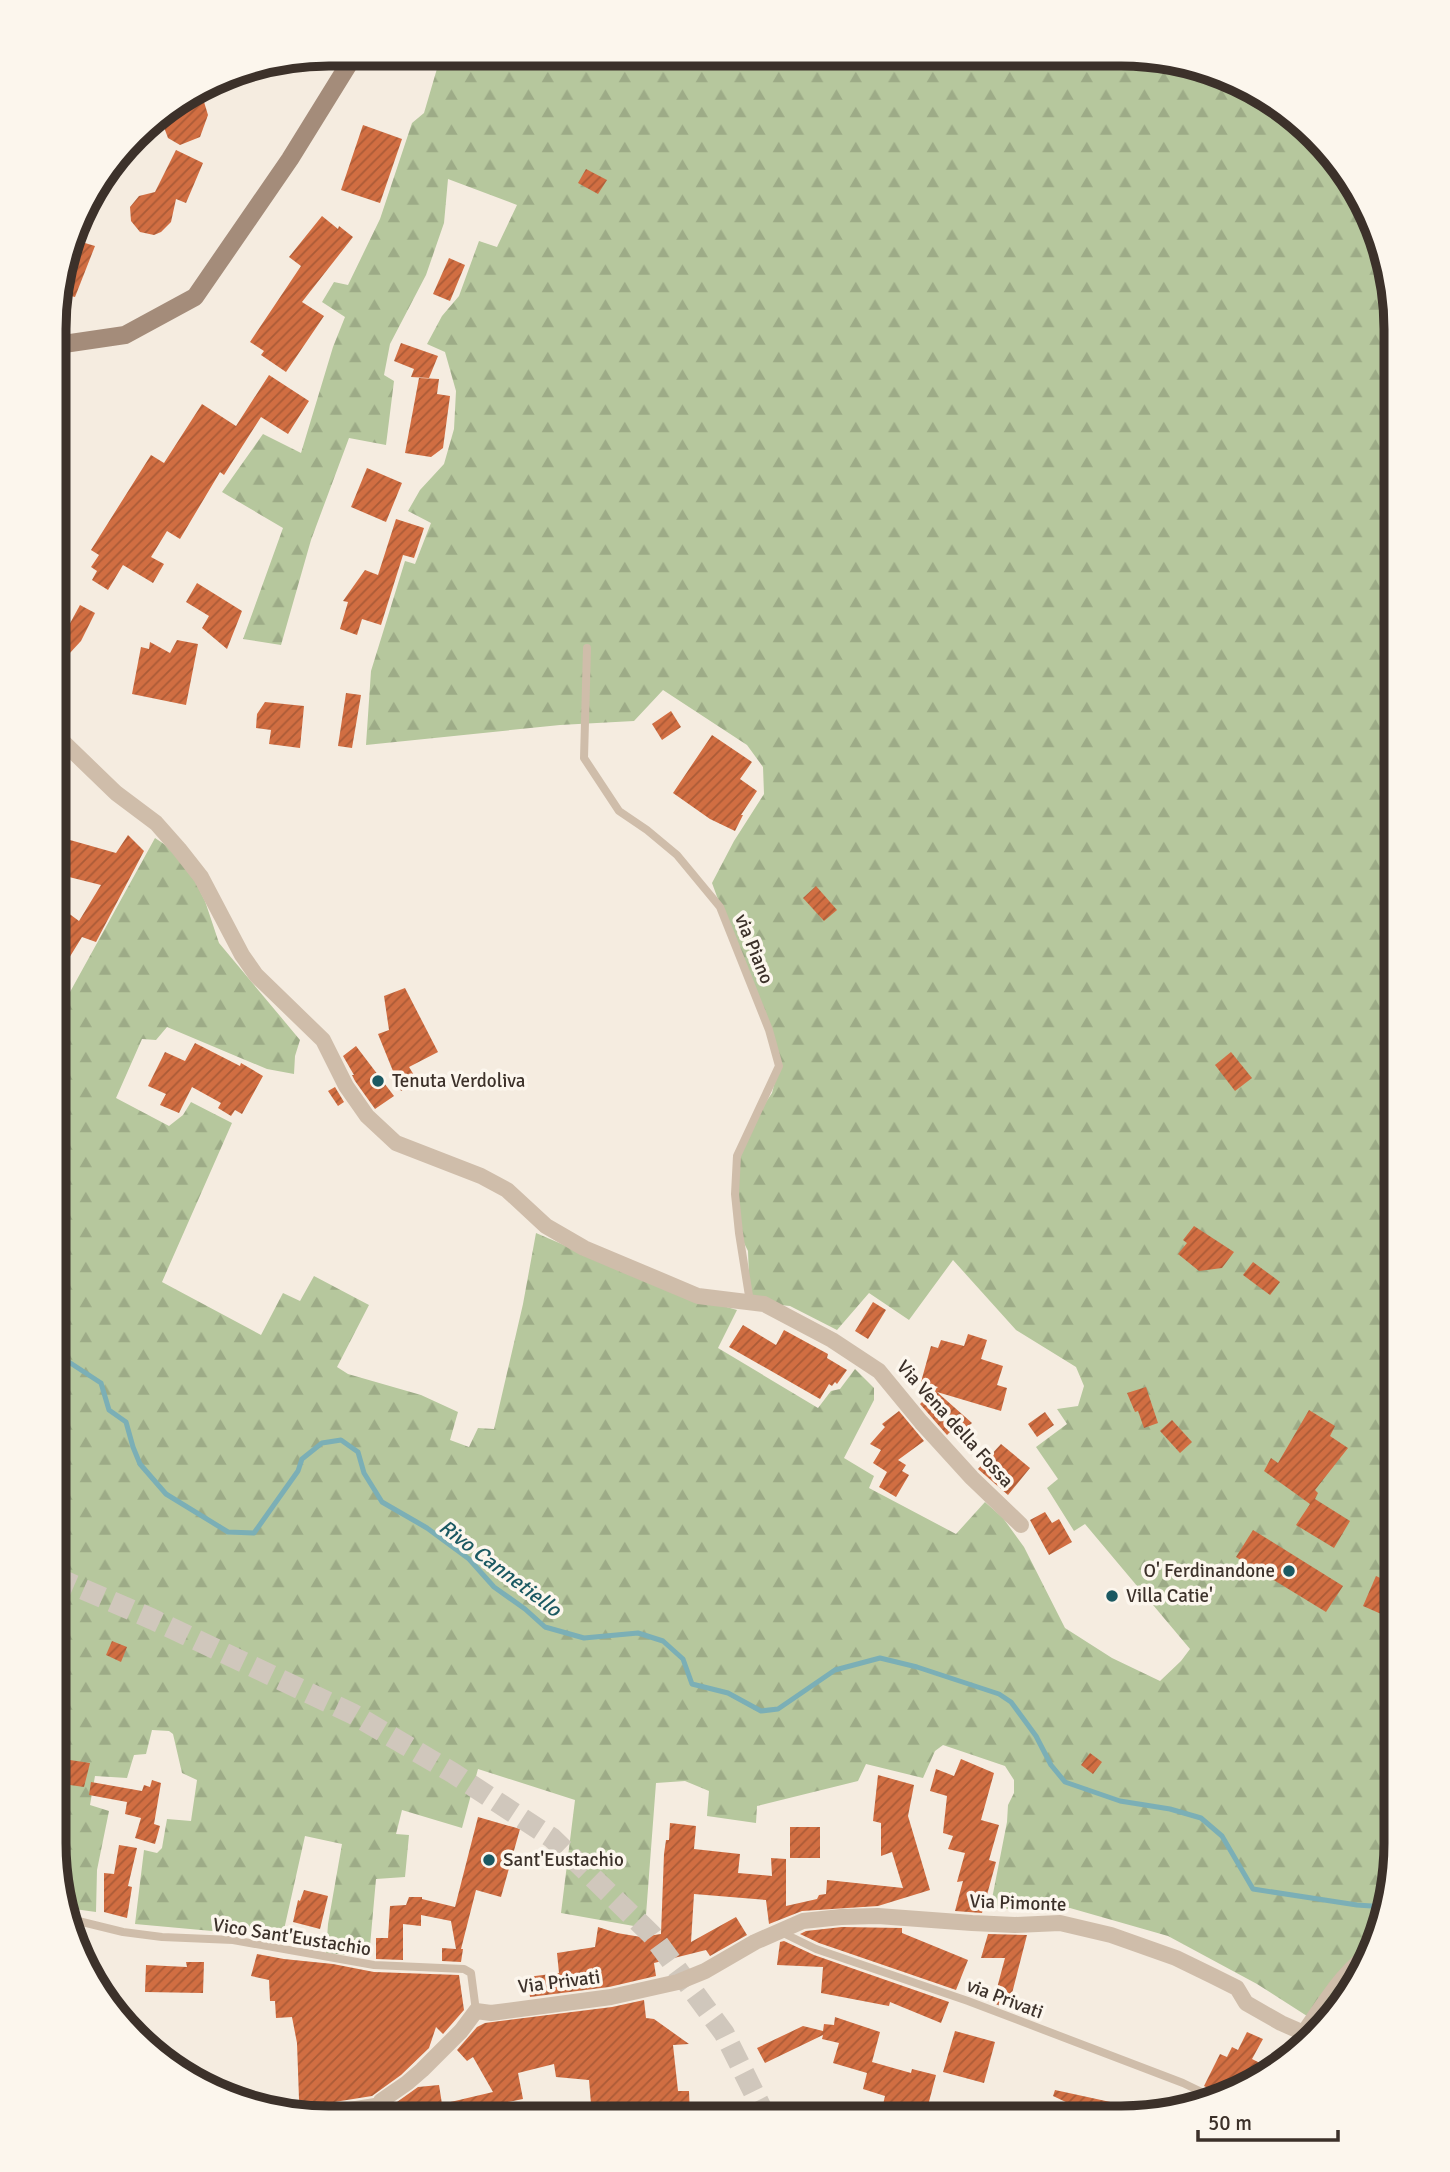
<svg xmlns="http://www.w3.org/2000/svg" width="1450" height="2172" font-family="Signika,sans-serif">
	<defs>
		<pattern id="forest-firs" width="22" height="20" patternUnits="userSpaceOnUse" patternTransform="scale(1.75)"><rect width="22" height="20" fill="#b6c79d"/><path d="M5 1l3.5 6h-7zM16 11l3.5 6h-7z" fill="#9dab87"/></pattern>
		<pattern id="building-hatch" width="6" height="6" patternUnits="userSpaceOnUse" patternTransform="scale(1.75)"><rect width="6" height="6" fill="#d16e42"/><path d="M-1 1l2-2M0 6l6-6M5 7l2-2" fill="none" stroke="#ab5b37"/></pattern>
	</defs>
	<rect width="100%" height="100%" fill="#f5ece0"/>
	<path fill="url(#forest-firs)" d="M441,55H579L588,60H614L619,55L1156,57L1225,75L1288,111L1339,162L1375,224L1396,330L1395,1861L1381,1931L1350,1994L1341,2000L1321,2025L1257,1984L1168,1936L1070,1908L990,1909L1007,1822L1008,1805L1014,1793V1780L1005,1766L943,1745L935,1751L923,1778L866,1764L858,1781L757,1806L756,1823L707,1816L709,1791L685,1781L656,1783L645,1928L561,1913L575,1800L478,1769L462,1828L402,1810L396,1834L409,1835L405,1877L376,1879L369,1957L326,1953L328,1924L342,1844L305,1836L281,1943L234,1933L135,1924L144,1850L157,1853L162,1848L167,1819L191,1821L197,1780L182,1773L173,1734L169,1731L152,1730L146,1754L134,1755L127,1778L95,1776L90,1805L109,1811L97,1870L96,1912L67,1908L54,1842L56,1023L70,992L155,838L173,850L189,869L205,901L219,943L300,1040L295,1056L294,1074L267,1069L167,1027L156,1040L142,1039L116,1098L169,1126L183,1115L191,1102L232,1123L162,1282L261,1335L283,1293L300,1301L314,1276L369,1305L337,1367L348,1374L421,1395L458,1412L450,1440L469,1447L478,1428L494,1429L523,1304L536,1233L671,1291L737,1310L718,1348L818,1408L831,1391L840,1389L855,1369L874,1388V1400L844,1458L874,1476L869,1488L956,1534L985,1502L1003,1518L1024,1547L1065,1628L1112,1658L1160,1681L1181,1661L1190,1649L1085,1524L1074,1531L1047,1488L1058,1479L1036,1447L1067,1424L1057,1409L1078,1406L1084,1386L1076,1367L1016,1330L953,1260L909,1320L869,1293L837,1330L790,1306L750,1302L748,1251L739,1233L733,1185L748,1129L772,1093L779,1066L712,883L734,841L764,794L763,767L747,745L663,690L634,721L560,725L366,745L371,671L405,561L415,564L431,523L408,511L420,490L444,464L454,429L456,391L445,352L427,344L442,316L459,296L479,241L497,247L517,205L448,179L444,223L426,275L390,344L384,375L394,381L386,445L349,438L311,540L281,645L243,639L283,528L222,492L263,434L301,453L333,347L345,317L322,302L334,282L348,285L380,219L412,123L424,113Z"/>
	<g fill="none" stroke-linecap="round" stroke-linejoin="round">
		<path stroke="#7bafb6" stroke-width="5" d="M55,1353L101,1383L109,1410L126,1422L133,1447L140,1464L166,1494L228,1532L254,1533L298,1471L302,1459L322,1443L341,1440L358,1452L364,1473L382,1502L427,1528L469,1559L494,1587L525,1609L545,1627L584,1638L638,1633L663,1641L683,1659L692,1684L728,1693L761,1711L778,1709L835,1670L880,1658L917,1667L999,1694L1011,1702L1036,1736L1051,1765L1065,1782L1120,1801L1170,1809L1201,1818L1222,1836L1253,1889L1357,1905L1386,1907"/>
	</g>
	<g fill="url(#building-hatch)">
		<path d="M201,92L208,115L200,137L180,145L168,138L162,122L167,112Z"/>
		<path d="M363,125L402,139L380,203L341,190Z"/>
		<path d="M176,150L203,163L186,203L176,199L171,222L161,232L154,235L140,232L131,221L130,207L139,196L155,192Z"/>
		<path d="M586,169L607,180L598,194L578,183Z"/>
		<path d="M322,216L338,229L339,226L353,237L302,302L324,316L286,372L261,355L264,351L250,342L301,266L289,257Z"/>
		<path d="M75,240L95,246L75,297L57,293Z"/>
		<path d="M449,258L465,265L450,301L433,294Z"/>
		<path d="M401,343L438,356L429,378L411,377L414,369L394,361Z"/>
		<path d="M269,375L309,401L288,434L261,417L224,475L220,472L180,539L167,531L151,557L164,564L153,583L123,565L108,590L92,580L97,571L91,567L99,555L91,550L151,455L164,463L202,404L236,426Z"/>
		<path d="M419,378L439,379L437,394L450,396L443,448L431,457L405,453Z"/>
		<path d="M367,468L402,483L386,522L351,507Z"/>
		<path d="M396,519L424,528L414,558L403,555L381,625L362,619L357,635L340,629L348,602L343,601L365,570L378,575Z"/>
		<path d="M197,583L242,611L227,649L202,628L209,616L186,602Z"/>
		<path d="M80,605L95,613L81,641L56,668V649Z"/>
		<path d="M177,640L198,644L186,705L132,694L141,647L149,649L150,642L170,653Z"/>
		<path d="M346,693L361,695L352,748L338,746Z"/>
		<path d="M265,702L304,706L300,748L269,744L271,730L256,728L257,714Z"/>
		<path d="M671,711L681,727L662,740L652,724Z"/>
		<path d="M712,735L752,762L740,779L757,791L741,815H743L735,831L710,819L673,793Z"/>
		<path d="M128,835L144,851L96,942L82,937L66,963L56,957V904L79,921L101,885L61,875L70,840L116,853Z"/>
		<path d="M816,886L837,910L824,921L803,898Z"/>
		<path d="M405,988L438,1052L409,1067L417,1080L401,1091L378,1034L389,1030L384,996Z"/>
		<path d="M195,1043L240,1066L241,1063L263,1076L242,1114L235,1110L231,1116L218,1108L221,1103L192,1087L179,1113L160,1105L166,1094L148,1086L165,1052L185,1061Z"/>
		<path d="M356,1046L394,1096L375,1109L355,1081L352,1075H354L343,1056Z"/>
		<path d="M1231,1052L1252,1078L1235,1091L1215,1065Z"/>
		<path d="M335,1087L344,1102L338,1106L328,1091Z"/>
		<path d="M1194,1226L1234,1252L1222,1268L1199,1271L1178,1254L1187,1243L1183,1240Z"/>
		<path d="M1253,1262L1280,1282L1270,1295L1243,1275Z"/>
		<path d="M873,1302L886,1310L868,1339L855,1331Z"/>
		<path d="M743,1325L776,1345L784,1330L828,1354L827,1358L847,1370L837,1384L835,1382L832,1386L829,1384L820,1399L729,1347Z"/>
		<path d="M968,1334L987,1340L981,1359L1003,1366L997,1385L1007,1388L1001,1411L937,1392L972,1423L961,1433L955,1427L947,1435L920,1404L938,1387L921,1382L931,1346L938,1348L941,1340L964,1346Z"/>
		<path d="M1146,1387L1158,1423L1144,1428L1138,1411L1135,1412L1127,1393Z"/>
		<path d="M1309,1410L1335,1426L1330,1436L1348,1448L1315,1490L1318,1493L1315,1499L1350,1521L1334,1548L1296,1525L1310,1504L1264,1471L1271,1458L1278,1463Z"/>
		<path d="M899,1411L924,1441L898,1460L906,1465L902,1471L909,1475L896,1497L879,1487L887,1472L873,1463L881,1450L870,1444L885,1427L882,1424Z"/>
		<path d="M1045,1412L1054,1425L1037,1437L1028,1424Z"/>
		<path d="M1172,1420L1192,1442L1180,1453L1160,1431Z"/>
		<path d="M1001,1444L1030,1468L1008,1495L978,1469Z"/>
		<path d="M1045,1512L1052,1523L1059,1519L1072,1542L1049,1555L1030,1520Z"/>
		<path d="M1253,1530L1343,1586L1326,1612L1236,1557Z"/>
		<path d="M1376,1576L1395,1585V1620L1363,1606Z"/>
		<path d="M112,1641L127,1647L121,1662L106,1655Z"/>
		<path d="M1090,1753L1102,1762L1093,1774L1081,1765Z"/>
		<path d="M961,1759L994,1773L981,1820L999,1825L989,1860L996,1862L982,1913L955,1911L963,1881L957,1882L965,1853L948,1849L953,1836L943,1833L947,1796L930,1791L936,1769L954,1776Z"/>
		<path d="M70,1760L90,1763L84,1787L63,1784L65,1768L68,1769Z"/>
		<path d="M878,1775L914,1785L908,1816L930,1890L878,1906L802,1911L769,1924L766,1900L694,1894L691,1942L736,1917L747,1935L710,1956L706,1950L654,1963L656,1976L609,1987L530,1997L527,1977L559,1973L557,1953L595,1947L598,1927L617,1933L641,1937L661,1934L664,1854L666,1840H669L670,1823L696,1826L694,1849L740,1854L738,1873L772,1876L771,1858L786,1859V1906L817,1899L819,1895L826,1894L827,1880L903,1888L892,1852L881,1856V1823L873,1821Z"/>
		<path d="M152,1780L161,1783L154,1824L160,1826L155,1844L135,1838L141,1818L125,1814L127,1802L89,1795L91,1782L142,1791L144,1785L150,1787Z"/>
		<path d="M478,1817L520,1829L501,1897L476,1890L461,1949H463L461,1962L442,1961V1948L456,1949L451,1921L421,1915V1926L403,1924V1960L376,1959V1938H388L390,1906L406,1905L409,1897H422V1899L455,1907Z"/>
		<rect x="790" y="1827" width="30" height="31"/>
		<path d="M119,1845L137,1848L128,1886L132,1887L127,1918L104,1912V1873L114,1874Z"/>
		<path d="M304,1890L328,1896L320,1929L293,1922L298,1900L300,1901Z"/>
		<path d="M842,1927L902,1928V1933L968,1960L956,1990L819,1943L800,1934L806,1931Z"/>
		<path d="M988,1934L1027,1935L1008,2009L993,2003L1005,1958H981Z"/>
		<path d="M784,1941L814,1955L949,2002L941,2023L890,2002L889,2006L821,1993L823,1967L777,1965L780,1942Z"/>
		<path d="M257,1954L284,1959L333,1964L374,1972L459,1975L464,2010L443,2034L436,2027L429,2048L401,2075L372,2096L328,2103L307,2109L303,2115L299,2099L297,2043L292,2017L276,2018L275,2001H270L269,1980L251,1976Z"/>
		<path d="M186,1962H204L203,1993L145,1992L146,1965L187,1967Z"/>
		<path d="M644,2000L646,2018L654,2019L689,2044L673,2045L678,2091H689L690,2117L592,2116L589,2080L556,2077L554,2064L518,2073L523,2099L503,2103L506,2116H388L390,2107L418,2087L439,2085L442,2104L493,2092L473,2057L467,2061L457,2050L477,2027L485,2023L612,2007Z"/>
		<path d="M835,2017L880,2032L872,2062L911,2073L912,2069L936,2075L925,2117H880L885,2096L863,2089L867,2073L833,2063L839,2043L822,2039L823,2035L765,2063L757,2048L803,2026L823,2031L824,2024L834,2025Z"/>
		<path d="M955,2031L995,2042L984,2083L943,2072Z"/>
		<path d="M1247,2032L1263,2039L1252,2059L1264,2065L1257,2078L1224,2097L1204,2086L1220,2054L1227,2057L1232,2047L1238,2050Z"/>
		<path d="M1055,2090L1152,2111L1121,2118H1082L1083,2110L1053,2096Z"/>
	</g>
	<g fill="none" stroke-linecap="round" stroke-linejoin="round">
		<path stroke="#d0c7bc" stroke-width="21" stroke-dasharray="21 10" stroke-linecap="butt" d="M55,1577L152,1619L353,1714L453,1773L552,1838L652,1935L724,2033L766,2117"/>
		<g stroke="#cfbdaa" stroke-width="8">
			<path d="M587,648L584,758L619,811L647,830L677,855L720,907L769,1030L779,1066L737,1156L735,1194L739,1233L750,1302"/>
			<path d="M70,1919L123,1932L162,1937L233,1940L374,1965L464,1969L471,1973L476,2011"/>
			<path d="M781,1932L816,1949L968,2001L1183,2083L1216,2099"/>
			<path d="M1300,2031C1322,2000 1341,1966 1374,1945"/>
			<path d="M310,2115L330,2109L381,2101"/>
		</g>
		<g stroke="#cfbdaa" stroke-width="16">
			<path d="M56,735L116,793L156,823L179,849L201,877L242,955L256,975L323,1040L346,1086L367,1116L396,1143L481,1176L507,1190L546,1226L584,1248L698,1296L764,1304L832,1340L879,1371L921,1422L972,1478L1021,1525"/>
			<path d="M377,2116L381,2101L407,2083L422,2070L461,2031L476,2011L491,2013L611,1997L678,1982L705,1971L755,1942L803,1921L841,1917L878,1916L972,1923L1015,1925L1060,1923L1111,1935L1176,1958L1213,1976L1237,1988L1246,2003L1281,2023L1313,2037"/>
		</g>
		<path stroke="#a48c7a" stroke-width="18" d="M57,345L125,335L195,297L290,159L355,54"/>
	</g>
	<g fill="#1b5962" stroke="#fcf6ed" stroke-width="2.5">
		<circle cx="378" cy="1081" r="7"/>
		<circle cx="1289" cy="1571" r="7"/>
		<circle cx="1112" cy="1596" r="7"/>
		<circle cx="489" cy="1860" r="7"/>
	</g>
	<g text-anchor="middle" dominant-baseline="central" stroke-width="7" stroke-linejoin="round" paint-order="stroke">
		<g font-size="19" fill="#3c312a" stroke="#fcf6ed">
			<text transform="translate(754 949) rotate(68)">via Piano</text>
			<text transform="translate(955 1424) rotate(48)">Via Vena della Fossa</text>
			<text transform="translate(1018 1903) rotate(2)">Via Pimonte</text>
			<text transform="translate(292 1937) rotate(9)">Vico Sant'Eustachio</text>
			<text transform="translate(559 1982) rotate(-7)">Via Privati</text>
			<text transform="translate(1005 1999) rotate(21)">via Privati</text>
		</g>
		<g font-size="19" fill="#3c312a" stroke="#fcf6ed" text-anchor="start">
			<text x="392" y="1081">Tenuta Verdoliva</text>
			<text x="1275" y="1571" text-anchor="end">O' Ferdinandone</text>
			<text x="1126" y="1596">Villa Catie'</text>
			<text x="503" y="1860">Sant'Eustachio</text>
		</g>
		<g font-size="21" font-style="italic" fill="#1b5962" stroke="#fcf6ed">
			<text transform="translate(500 1568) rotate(37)">Rivo Cannetiello</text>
		</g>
	</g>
	<path d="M0 0H1450V2172H0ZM329 66H1121A263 263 0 0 1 1384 329V1843A263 263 0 0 1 1121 2106H329A263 263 0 0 1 66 1843V329A263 263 0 0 1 329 66Z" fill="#fcf6ed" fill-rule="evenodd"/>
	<path fill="none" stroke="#3c312a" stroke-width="9" d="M329 66H1121A263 263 0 0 1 1384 329V1843A263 263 0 0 1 1121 2106H329A263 263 0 0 1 66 1843V329A263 263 0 0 1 329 66Z"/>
	<path d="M1198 2130v10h140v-10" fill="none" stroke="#3c312a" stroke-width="3.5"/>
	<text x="1208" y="2130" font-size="21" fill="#3c312a" stroke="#fcf6ed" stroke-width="5" paint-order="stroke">50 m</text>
</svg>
